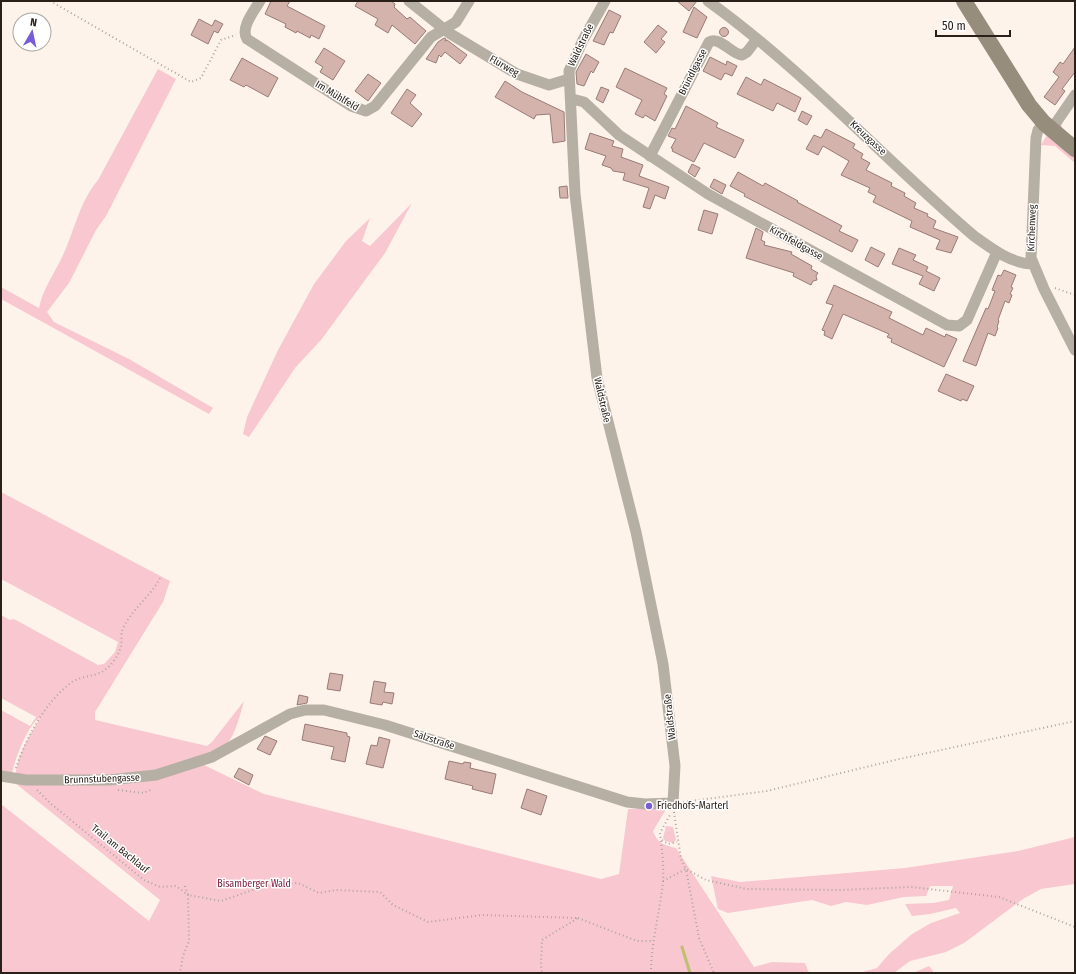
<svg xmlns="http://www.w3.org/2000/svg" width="1076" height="974" font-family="'Fira Sans Condensed',sans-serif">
	<rect width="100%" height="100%" fill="#fef3eb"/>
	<g fill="#f8c7d0">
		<path d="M158,69L176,79L106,216L96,230L69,283L47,312L54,322L129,359L213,408L209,414L1,299V287L39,308C43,288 55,273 63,255C75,229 79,203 98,180Z"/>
		<path d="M1056,120L1061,124L1063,131L1075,138V163L1055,146L1041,145Z"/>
		<path d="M412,203L385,253L321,340L295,368L249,437L243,434L247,417L278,350L314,284L346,241L370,218L362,241L370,246Z"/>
		<path d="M1,492L170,581L163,602L95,712V720L207,746L212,742L244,701C240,715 236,733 227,744C211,761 130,777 104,783L202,764L264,794L601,879L619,874L628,809L664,808L665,811L653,831C657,843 664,845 676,848L754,967L772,962L805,963L809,973H1V804L149,921L160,900L15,783C15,758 28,738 40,718C28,723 15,760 12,773L1,771V710L30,726L36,717L1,698V615L10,620L14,619L98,665L104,664L115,652L118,642L1,579Z"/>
		<path d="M666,826L673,827L676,840L673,843L665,841L663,838Z"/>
		<path d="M1075,837V884L1041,889L1023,899L964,943L946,952L910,961L894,973H859L877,968L889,954L912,934L931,923L960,913L956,908L930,914L912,916L905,904L933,903L949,900L953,886H930L926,896L904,897L867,905L846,902L831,906L812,900L728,913L718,909L711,876L740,882L905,868L1018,851Z"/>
		<path d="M929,966L933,971L932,973H913Z"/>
	</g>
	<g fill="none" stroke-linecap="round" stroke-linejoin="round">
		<path stroke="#c0be71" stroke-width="3" d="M682,947L690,973"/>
	</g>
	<g fill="#d4b3ad" stroke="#997b75">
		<path d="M271,1H290L287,6L325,26L319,39L311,35L310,38L297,31L296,33L285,27L286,24L265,14Z"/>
		<path d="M358,1H391L395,4L394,7L407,19L410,17L426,31L415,44L392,25L388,33L375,25L378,19L355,6Z"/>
		<path d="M677,1H697L689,11Z"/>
		<path d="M694,7L707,17L697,38L683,32Z"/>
		<path d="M609,10L621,16L613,33L610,32L604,45L593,41Z"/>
		<path d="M199,19L212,26L215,20L223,24L218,33L214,31L208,44L191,35Z"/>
		<path d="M658,25L667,32L661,39L665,42L656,53L644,42Z"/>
		<circle cx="724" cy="32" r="4.5"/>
		<path d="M444,38L446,39L445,41L447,40L467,55L460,64L445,52L441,57L439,55L436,63L426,59L438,42Z"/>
		<path d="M1075,47V72L1062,89L1065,91L1055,105L1044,97L1059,77L1053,72L1060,62L1063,64Z"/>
		<path d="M324,48L345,61L333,80L320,72L323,67L315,62Z"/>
		<path d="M586,54L599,62L593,73L591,71L584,86L577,84L576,72Z"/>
		<path d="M710,57L726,65L727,61L737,66L732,76L725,73L721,80L703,71Z"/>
		<path d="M242,58L278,78L268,97L246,85L244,87L230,80Z"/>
		<path d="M625,68L667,88L664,94L667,96L655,121L645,115L643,118L635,114L642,100L616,87Z"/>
		<path d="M368,74L381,83L368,101L355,91Z"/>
		<path d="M746,77L761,85L764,79L801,98L795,112L777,103L773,111L737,94Z"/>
		<path d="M505,81L522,92L564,112L565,141L553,143L550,114L536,115L534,119L495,97Z"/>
		<path d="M601,87L609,90L603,103L596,99Z"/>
		<path d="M407,89L416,95L410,103L422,114L412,127L391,113Z"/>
		<path d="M686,106L718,123L716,127L744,140L735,158L704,143L694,162L672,151L673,149L671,148L676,139L668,136L672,128L675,129Z"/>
		<path d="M802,111L812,116L807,125L798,120Z"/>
		<path d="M826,129L855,144L853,148L863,154L861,158L870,163L866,170L892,183L891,186L905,193L904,196L916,203L914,208L928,214L927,216L936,221L933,228L958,237L951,253L936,249L940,240L910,227L912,221L873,202L876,196L868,192L870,188L841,175L849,161L823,146L818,155L806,149L814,135L821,138Z"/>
		<path d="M590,133L614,141L612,146L623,149L621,157L643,165L639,176L669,187L665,199L655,195L650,209L643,207L649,188L623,180L625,173L613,171L611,168L602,165L606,156L585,149Z"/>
		<path d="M692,164L700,168L695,177L688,172Z"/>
		<path d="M738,172L763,186L765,183L798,201L797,202L842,226L839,231L858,240L852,252L744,196L745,194L730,186Z"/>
		<path d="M714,179L726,185L722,194L710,187Z"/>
		<path d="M567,186L568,198H560L559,187Z"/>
		<path d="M704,210L718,214L712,234L698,230Z"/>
		<path d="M756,228L763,232L761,240L765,242L764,245L792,252L791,254L812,266L811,269L818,273L816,276L817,280L813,281L811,285L793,276L794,273L746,258Z"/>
		<path d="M871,247L885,254L878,267L865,260Z"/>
		<path d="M899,248L916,255L913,260L928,267L926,271L940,278L934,291L919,284L923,276L892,264Z"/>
		<path d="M1004,270L1016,275L1011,287L1013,288L1010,294L1012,295L1009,303L1005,301L998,320L999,321L997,327L998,328L995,336L988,333L976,366L963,361L986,308L988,309L995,291L992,290L998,275L1001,276Z"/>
		<path d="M834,285L892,312L889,318L923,335L926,328L945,337L946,334L957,339L944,367L891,342L892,339L887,337L889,334L843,314L832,339L824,335L825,331L822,330L833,305L826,303Z"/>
		<path d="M946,374L974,386L967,401L962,399L961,401L938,391Z"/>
		<path d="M330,673L343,675L340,691L327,689Z"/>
		<path d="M374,681L386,683L384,692L394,693L392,704L383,702L382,705L370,703Z"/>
		<path d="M299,695L308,697L307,703L297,705Z"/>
		<path d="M305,724L347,733V736L350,737L345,762L331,759L334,747L302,740Z"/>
		<path d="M265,736L277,741L270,755L257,749Z"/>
		<path d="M379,737L390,740L383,768L366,764L371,745L377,746Z"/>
		<path d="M449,761L463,764L464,762L471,763L470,768L496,774L492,794L472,789L473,786L445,779Z"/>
		<path d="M239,768L253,775L249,785L234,777Z"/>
		<path d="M527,789L547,796L541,815L521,808Z"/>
	</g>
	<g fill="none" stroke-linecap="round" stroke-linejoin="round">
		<g stroke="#afa59d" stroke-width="2" stroke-dasharray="1 3" stroke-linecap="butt">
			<path d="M50,1L191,82L201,78L221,40L236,35"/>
			<path d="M1055,288L1075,295"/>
			<path d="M16,768C27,736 45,702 72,682C83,675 97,677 106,669C113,664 119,654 121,646C122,641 121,635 122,631C130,610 152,596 161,576"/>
			<path d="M37,790L50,803L144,880L160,887L176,886L188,895L189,941L183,956L180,973"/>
			<path d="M118,790L143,793L153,789"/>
			<path d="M683,802L767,791L895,760L1075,721"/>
			<path d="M674,812L681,859L686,869L706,880L747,889L839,890L911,887L999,897L1075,927"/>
			<path d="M662,840L668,844L677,842"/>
			<path d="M663,881L686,869L699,938L714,973"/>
			<path d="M185,886L188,895L221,901L267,885L298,883L319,893L336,890L380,892L393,905L428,922L482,915L578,918L542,940L541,965L542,973"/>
			<path d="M578,918L637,941H652"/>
			<path d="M651,973C651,942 660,912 663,882C664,865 662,849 660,833L671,813"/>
		</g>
		<g stroke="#b6afa4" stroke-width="11">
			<path d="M260,1C254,11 240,28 247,39L351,106L366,111L375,106L431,37L456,22L469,1"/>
			<path d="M409,1L449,33L517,74L549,85L569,79"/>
			<path d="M708,1C804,70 884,159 974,236C992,249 1010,263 1032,264"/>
			<path d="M572,99L584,102L619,135L708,194L947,325L959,326L967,320L997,252"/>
			<path d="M1044,123L1038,130L1036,138L1031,258L1044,289L1075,350"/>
			<path d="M1051,130L1075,95"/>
			<path d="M650,156L709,42C720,36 731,54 742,55L747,52L757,39"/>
			<path d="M1,776L26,780H109L156,775L212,757L290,714L305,710H324L385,725L627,802L645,804L673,803L675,766L663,664L636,532L597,378L575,194L569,71L583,40L605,1"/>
		</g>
		<path stroke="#978d7d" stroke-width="16" d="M964,1L1029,105L1044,123L1075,149"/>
	</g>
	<circle fill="#785bd6" stroke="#fff" stroke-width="1.5" cx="649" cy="806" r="4"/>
	<g text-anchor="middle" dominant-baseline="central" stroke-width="3" stroke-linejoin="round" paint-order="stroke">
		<g font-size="10" fill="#292019" stroke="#fff">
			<text transform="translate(581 45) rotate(-64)">Waldstraße</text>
			<text transform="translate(504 66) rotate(30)">Flurweg</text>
			<text transform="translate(693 72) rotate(-63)">Bründlgasse</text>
			<text transform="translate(337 96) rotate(31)">Im Mühlfeld</text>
			<text transform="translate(868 138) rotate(43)">Kreuzgasse</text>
			<text transform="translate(1032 228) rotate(-88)">Kirchenweg</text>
			<text transform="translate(796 243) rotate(29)">Kirchfeldgasse</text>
			<text transform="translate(602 400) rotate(77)">Waldstraße</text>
			<text transform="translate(670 717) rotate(-96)">Waldstraße</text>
			<text transform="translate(434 740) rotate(18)">Salzstraße</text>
			<text transform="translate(102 779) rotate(-2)">Brunnstubengasse</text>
			<text transform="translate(120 849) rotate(39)">Trail am Bachlauf</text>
		</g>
		<g font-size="10" fill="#292019" stroke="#fff" text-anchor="start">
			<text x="657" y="806">Friedhofs-Marterl</text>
		</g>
		<g font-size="10" fill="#7d203e" stroke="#fff">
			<text x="254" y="884">Bisamberger Wald</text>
		</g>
	</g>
	<rect width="1076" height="974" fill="none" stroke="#292019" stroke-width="4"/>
	<g transform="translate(32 32) rotate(9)"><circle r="19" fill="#ffffff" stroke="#a9a6a3"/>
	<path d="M0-3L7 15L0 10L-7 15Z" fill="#785bd6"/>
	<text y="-6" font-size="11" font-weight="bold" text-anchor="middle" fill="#292019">N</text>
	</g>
	<path d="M936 30v6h74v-6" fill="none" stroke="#292019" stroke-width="2"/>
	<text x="942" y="30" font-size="12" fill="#292019" stroke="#ffffff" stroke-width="3" paint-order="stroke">50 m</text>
</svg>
